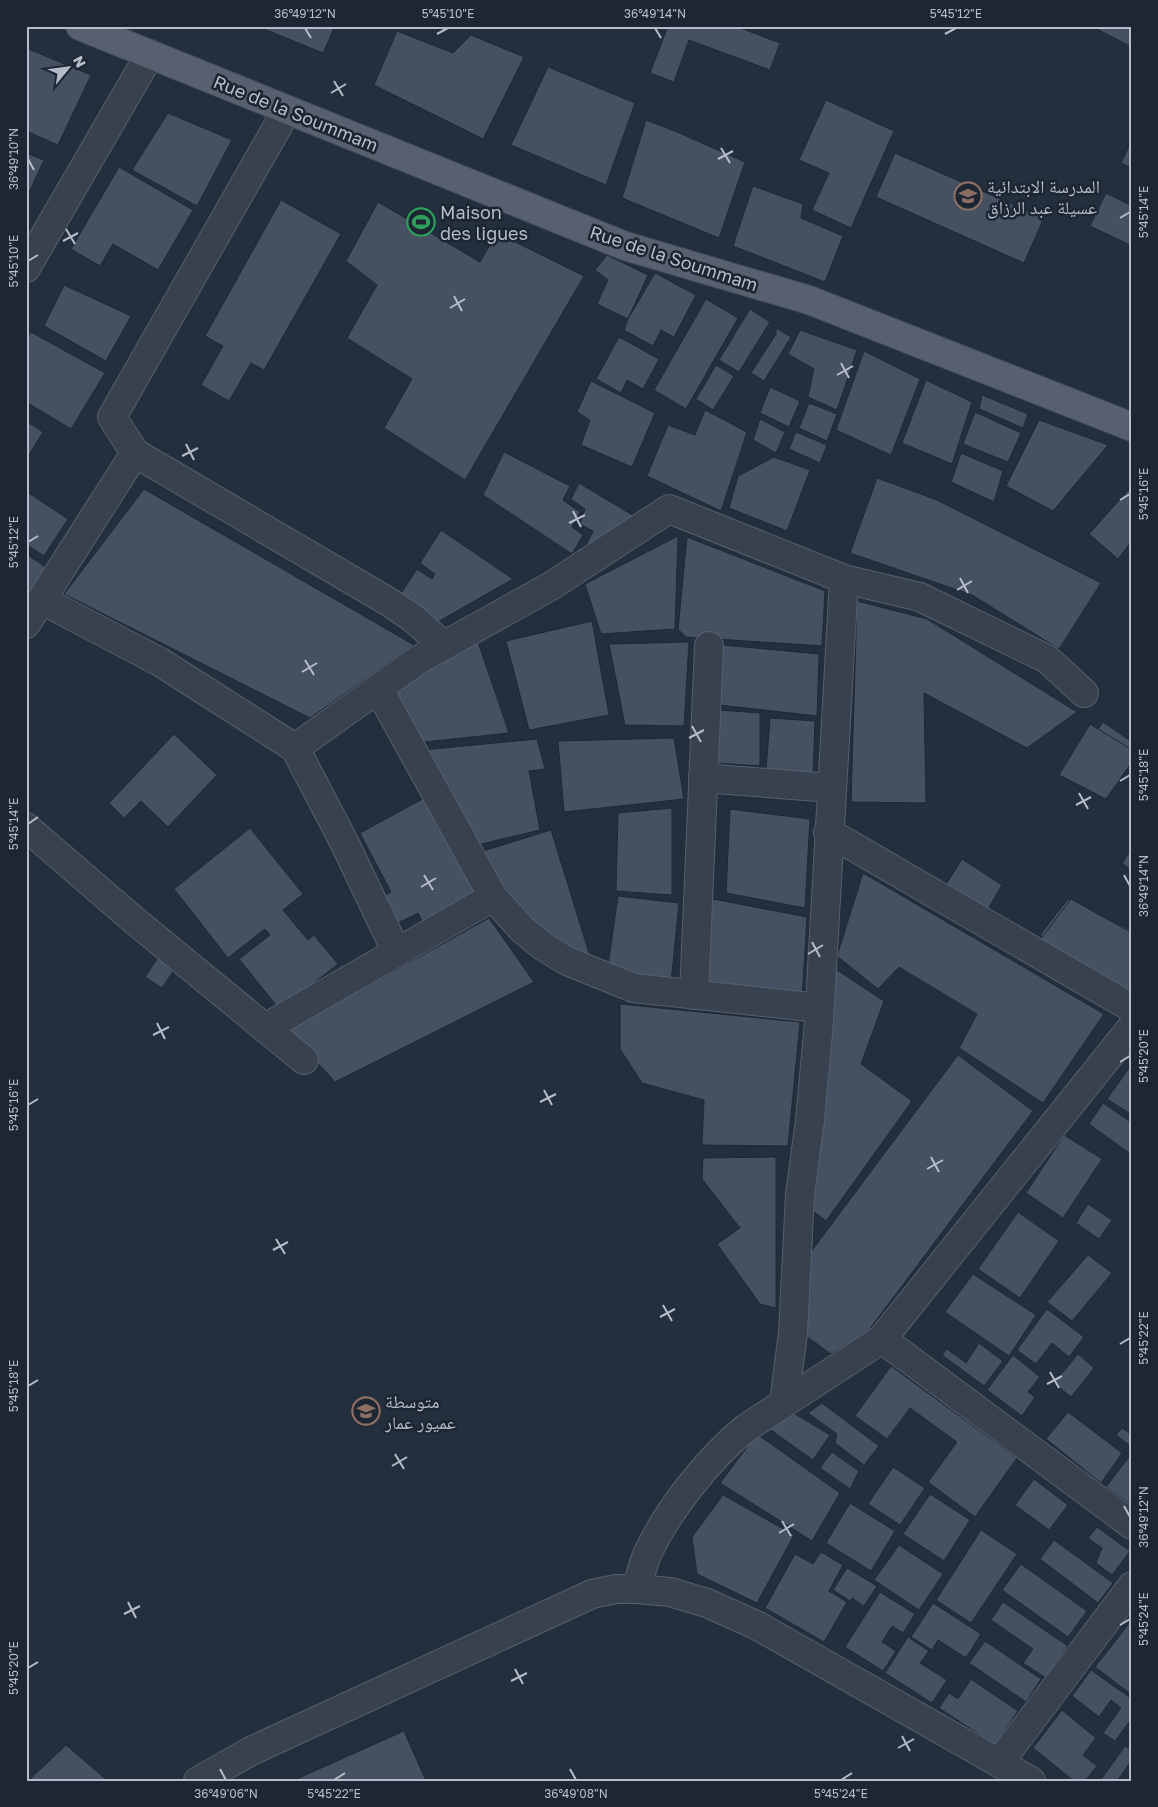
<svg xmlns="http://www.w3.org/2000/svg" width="1158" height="1807" font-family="'Golos Text','Noto Naskh Arabic',sans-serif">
	<rect width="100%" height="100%" fill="#242f3e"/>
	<g fill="#455162" stroke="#1f2835">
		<path d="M265,26H335L323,53L264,29Z"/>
		<path d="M668,26H735L780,43L770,70L689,40L674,82L650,73Z"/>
		<path d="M1091,26H1132V47Z"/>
		<path d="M397,31L453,53L471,35L524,57L483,139L374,85Z"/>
		<path d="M26,48L91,75L58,145L26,131Z"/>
		<path d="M548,67L635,103L606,185L511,145Z"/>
		<path d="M826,100L894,131L851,228L812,210L829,173L799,160Z"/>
		<path d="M168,113L232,140L197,206L132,170Z"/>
		<path d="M646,120L677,132L745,162L719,238L622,198Z"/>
		<path d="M1132,140V168L1121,163Z"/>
		<path d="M26,153L44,160L26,199Z"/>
		<path d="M895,153L1044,218L1024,263L876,197Z"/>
		<path d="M119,167L193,210L158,270L113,244L100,266L71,249Z"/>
		<path d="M753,186L803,204L801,218L843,236L825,282L733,246Z"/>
		<path d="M1106,193L1132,206V246L1090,226Z"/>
		<path d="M281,200L341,234L264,370L251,363L229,401L201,385L223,346L205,336Z"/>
		<path d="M378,202L480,262L497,233L584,276L465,480L384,428L412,379L347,338L377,285L346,261Z"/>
		<path d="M607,255L648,275L628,319L597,304L608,280L595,270Z"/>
		<path d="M655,273L696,295L674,337L661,330L653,346L624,330L628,319Z"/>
		<path d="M64,285L131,316L106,361L44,326Z"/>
		<path d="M706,299L738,318L686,409L654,390Z"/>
		<path d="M750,309L770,322L739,372L719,360Z"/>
		<path d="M776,328L791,337L764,381L751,373L776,334Z"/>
		<path d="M800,330L857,350L837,410L808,397L814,369L788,354Z"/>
		<path d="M31,332L105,373L71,429L26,402V340Z"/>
		<path d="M619,337L659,359L643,389L627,380L621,393L596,379Z"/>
		<path d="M864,351L920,379L891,455L836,430Z"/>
		<path d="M716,365L734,376L713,410L696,399Z"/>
		<path d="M926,380L972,402L952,464L902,443Z"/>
		<path d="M591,381L655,413L632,467L581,445L590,420L577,412Z"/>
		<path d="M770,387L800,401L789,427L760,413Z"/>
		<path d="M982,395L1028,414L1023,428L979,409Z"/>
		<path d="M809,403L837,414L827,441L799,428Z"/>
		<path d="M705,410L747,432L721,511L647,476L668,425L695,435Z"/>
		<path d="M975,412L1021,433L1008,462L963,444Z"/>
		<path d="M760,419L785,432L776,453L753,440Z"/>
		<path d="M1039,420L1108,445L1053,511L1006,486Z"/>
		<path d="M26,421L43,432L26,460Z"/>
		<path d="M796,432L827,445L820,463L789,449Z"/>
		<path d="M504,452L570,486L563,500L580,512L572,527L583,535L572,554L483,495Z"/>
		<path d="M961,453L1003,471L994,502L951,482Z"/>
		<path d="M774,457L810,470L787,531L729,508L738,476Z"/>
		<path d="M877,478L937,500L1101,583L1059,649L972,595L850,553Z"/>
		<path d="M579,483L634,516L582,554L593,531L580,524L585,509L571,499Z"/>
		<path d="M1132,486V541L1118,559L1089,534Z"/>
		<path d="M144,489L414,645L310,718L64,594Z"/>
		<path d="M27,492L68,519L44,556L26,544Z"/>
		<path d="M441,530L513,579L436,623L398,598L417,569L432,579L435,574L420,563Z"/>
		<path d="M678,536L675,629L601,634L585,584Z"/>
		<path d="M687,537L825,591L822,646L686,637L678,629Z"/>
		<path d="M26,554L47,568L26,599Z"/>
		<path d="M857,601L927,619L1077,712L1027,748L924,693L926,803L851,802Z"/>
		<path d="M592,621L609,715L529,730L506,641Z"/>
		<path d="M478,642L509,733L416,743L390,687Z"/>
		<path d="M689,642L684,726L625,725L609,644Z"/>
		<path d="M723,645L819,654L817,716L719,705Z"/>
		<path d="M718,710L760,713V766L715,763Z"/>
		<path d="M770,718L815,721L813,778L766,770Z"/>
		<path d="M1103,722L1132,742V760L1104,799L1067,773Z"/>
		<path d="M1090,724L1132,750V762L1106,799L1059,775Z"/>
		<path d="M174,734L217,775L168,827L141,801L124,818L109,803Z"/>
		<path d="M674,738L684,799L564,812L558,741Z"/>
		<path d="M537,739L545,769L529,771L540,830L473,846L422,750Z"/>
		<path d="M430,795L486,898L427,930L418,913L396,924L381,898L391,892L360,833Z"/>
		<path d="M672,808V895L616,891L618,813Z"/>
		<path d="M730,809L810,819L805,908L726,893Z"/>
		<path d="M250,828L303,894L283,910L308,940L314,935L338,964L280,1010L239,959L270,935L265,929L228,958L174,889Z"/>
		<path d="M551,830L593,966L552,942L508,900L477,853Z"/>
		<path d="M1132,849V871L1122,863Z"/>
		<path d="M962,859L1002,885L987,911L945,886Z"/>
		<path d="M863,873L1104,1014L1043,1103L959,1048L977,1014L899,967L878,989L837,956Z"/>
		<path d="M618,896L679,903L671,983L608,966Z"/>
		<path d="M713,899L807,917L802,999L703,988Z"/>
		<path d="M1068,899L1132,931V988L1040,935Z"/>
		<path d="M1071,899L1132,933V992L1039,941Z"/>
		<path d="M489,918L534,982L335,1082L288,1030Z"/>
		<path d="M159,956L176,967L162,988L145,977Z"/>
		<path d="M834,968L884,1001L861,1064L912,1101L826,1221L813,1211Z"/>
		<path d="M620,1004L800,1022L788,1146L702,1145L704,1100L642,1083L620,1049Z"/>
		<path d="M958,1055L1033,1111L866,1334L831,1354L806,1336L810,1253Z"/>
		<path d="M1132,1064V1115L1107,1099Z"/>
		<path d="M1103,1103L1132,1123V1155L1089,1124Z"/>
		<path d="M1064,1135L1102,1159L1063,1218L1026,1193Z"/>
		<path d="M776,1157V1308L760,1304L717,1244L740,1228L702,1179L703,1158Z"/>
		<path d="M1088,1204L1112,1220L1099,1239L1076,1223Z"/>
		<path d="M1018,1212L1059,1241L1020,1298L978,1269Z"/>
		<path d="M1088,1255L1112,1273L1072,1321L1047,1302Z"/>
		<path d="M973,1274L1036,1315L1009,1356L945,1312Z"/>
		<path d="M1047,1309L1084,1337L1069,1357L1052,1343L1036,1364L1017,1350Z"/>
		<path d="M979,1343L1003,1361L984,1386L942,1355L947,1349L966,1363Z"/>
		<path d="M1078,1354L1094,1368L1071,1397L1054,1383Z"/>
		<path d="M1013,1355L1040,1377L1028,1392L1035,1397L1022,1416L987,1390Z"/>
		<path d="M891,1366L1017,1458L975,1517L928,1482L957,1442L910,1408L887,1439L855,1416Z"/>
		<path d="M822,1403L879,1446L864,1465L835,1443L837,1434L808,1413Z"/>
		<path d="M790,1411L830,1435L813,1460L768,1428Z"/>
		<path d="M1068,1412L1122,1453L1101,1483L1046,1439Z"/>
		<path d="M1122,1428L1132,1435V1447L1116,1435Z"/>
		<path d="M757,1434L840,1493L812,1541L720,1483Z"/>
		<path d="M832,1452L859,1471L850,1489L820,1468Z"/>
		<path d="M1132,1453V1506L1106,1487Z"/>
		<path d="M893,1467L925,1488L900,1525L868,1504Z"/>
		<path d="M1034,1479L1068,1505L1049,1530L1015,1505Z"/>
		<path d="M930,1494L970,1520L944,1561L903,1534Z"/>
		<path d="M723,1495L794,1535L757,1603L697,1574L692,1537Z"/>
		<path d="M850,1503L895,1531L871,1571L826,1543Z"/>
		<path d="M1097,1527L1130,1551L1112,1575L1096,1563L1102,1548L1088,1538Z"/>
		<path d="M981,1530L1017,1554L971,1623L936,1600Z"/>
		<path d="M1054,1540L1113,1583L1098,1603L1040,1559Z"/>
		<path d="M899,1545L943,1574L919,1610L874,1580Z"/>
		<path d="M821,1552L843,1565L829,1591L847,1602L824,1642L765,1608L795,1554L813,1564Z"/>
		<path d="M1021,1564L1087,1611L1068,1637L1002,1590Z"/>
		<path d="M847,1568L877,1586L864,1606L852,1598L850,1601L833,1590Z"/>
		<path d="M880,1592L915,1614L903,1633L892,1626L882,1642L896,1651L883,1671L845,1647Z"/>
		<path d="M1003,1602L1068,1646L1046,1678L1023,1663L1033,1649L991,1620Z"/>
		<path d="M933,1603L981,1634L966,1658L938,1640L932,1650L911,1637Z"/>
		<path d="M1131,1621H1132V1695L1095,1667Z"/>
		<path d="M908,1637L929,1651L920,1663L947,1680L932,1703L885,1673Z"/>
		<path d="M985,1641L1041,1679L1026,1702L969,1663Z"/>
		<path d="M1091,1670L1132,1699V1718L1115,1741L1103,1733L1121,1708L1111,1700L1099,1717L1072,1696Z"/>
		<path d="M971,1679L1018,1711L995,1745L939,1708L949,1693L958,1699Z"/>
		<path d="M1062,1710L1096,1738L1083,1755L1097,1766L1085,1781H1074L1033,1748Z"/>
		<path d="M404,1731L426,1781H292Z"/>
		<path d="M66,1745L108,1781H28Z"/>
		<path d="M1132,1745V1760L1117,1781H1100L1125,1746L1130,1749Z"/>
	</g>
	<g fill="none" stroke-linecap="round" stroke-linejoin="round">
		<g stroke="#565f6c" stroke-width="30">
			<g id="street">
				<path d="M287,110L112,417L135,453L389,602L414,619L444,646"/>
				<path d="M26,268L150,54"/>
				<path d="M42,600L160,662L295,748L344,842L397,953"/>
				<path d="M26,624L135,453"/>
				<path d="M378,688L493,897L523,930L544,947L567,961L634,988L819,1008"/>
				<path d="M295,748L418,660L551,586L669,509L844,579L920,597L1047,659L1084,693"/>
				<path d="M703,778L831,788"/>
				<path d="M26,827L135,921L304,1060"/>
				<path d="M828,832L1132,1008"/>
				<path d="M694,995L709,646"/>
				<path d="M265,1028L493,897"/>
				<path d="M882,1339L1132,1525"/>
				<path d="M784,1402L793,1333L800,1195L810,1120L819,1022L844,579"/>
				<path d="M637,1589C640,1578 642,1566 647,1555C666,1512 709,1458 746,1428L882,1339L1132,1027"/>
				<path d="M999,1763L1132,1586"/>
				<path d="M198,1781L251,1751L592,1594L616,1589H637L670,1592L707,1603L758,1626L1031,1781"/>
			</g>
		</g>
		<g stroke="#414a57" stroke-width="30">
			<path id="primary" d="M80,26L625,246L809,300L1132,427"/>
		</g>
		<use href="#street" stroke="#38414e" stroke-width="28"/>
		<use href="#primary" stroke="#56606e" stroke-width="28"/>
	</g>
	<path fill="none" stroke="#b4bcc9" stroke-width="2" d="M305,28L311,38M655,28L661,38M437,34L448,28M945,34L956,28M334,81L343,96M331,93L346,84M721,148L730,163M28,159L34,170M718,159L733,151M1120,218L1130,212M66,229L75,244M63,241L78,233M28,261L38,255M454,296L462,311M450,308L465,299M841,363L849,378M837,375L853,366M186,444L194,460M182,456L198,448M1120,500L1130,494M573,511L581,527M569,523L585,515M28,542L38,536M960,578L968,593M957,590L972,581M305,660L314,675M302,672L317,663M692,726L701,742M689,738L704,730M1120,781L1130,775M1079,793L1088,809M1076,805L1091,797M28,824L38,817M424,875L433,890M1124,875L1130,886M421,887L436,878M812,942L820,957M808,954L823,945M157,1023L165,1039M153,1035L169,1027M1120,1062L1130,1056M544,1090L552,1105M540,1102L556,1094M28,1105L38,1099M931,1157L939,1172M927,1169L943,1160M276,1239L285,1254M273,1250L288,1242M663,1305L672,1321M660,1317L675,1309M1120,1344L1130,1338M1050,1372L1059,1388M1047,1384L1062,1376M28,1386L38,1380M395,1454L404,1469M392,1466L407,1457M1124,1506L1130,1517M782,1521L791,1536M779,1533L794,1524M128,1602L136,1618M124,1614L140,1606M1120,1625L1130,1619M28,1668L38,1662M515,1669L523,1684M511,1681L527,1673M902,1736L910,1751M898,1748L914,1739M220,1769L226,1780M570,1769L576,1780M334,1780L345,1773M841,1780L852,1773"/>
	<defs>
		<g id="school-ring" transform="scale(1.4375)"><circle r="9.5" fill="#1d2633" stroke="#8d6e63" stroke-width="1.5"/><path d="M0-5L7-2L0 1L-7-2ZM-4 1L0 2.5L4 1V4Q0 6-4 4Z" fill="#8d6e63"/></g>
		<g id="stadium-ring" transform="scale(1.4375)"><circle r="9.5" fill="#1d2633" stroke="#2e9e5b" stroke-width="1.5"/><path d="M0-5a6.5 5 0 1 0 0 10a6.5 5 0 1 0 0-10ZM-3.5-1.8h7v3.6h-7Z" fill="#2e9e5b"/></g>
	</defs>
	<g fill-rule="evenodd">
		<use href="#school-ring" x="968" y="196"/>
		<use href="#stadium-ring" x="421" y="222"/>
		<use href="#school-ring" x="366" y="1411"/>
	</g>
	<g text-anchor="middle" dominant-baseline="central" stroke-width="5" stroke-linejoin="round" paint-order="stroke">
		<g font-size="18" fill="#b4bcc9" stroke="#1d2633">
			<text transform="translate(296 113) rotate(22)">Rue de la Soummam</text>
			<text transform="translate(674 258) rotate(18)">Rue de la Soummam</text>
		</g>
		<g font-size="18" fill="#b4bcc9" stroke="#1d2633" text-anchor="start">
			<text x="987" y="186">المدرسة الابتدائية<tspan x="987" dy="21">عسيلة عبد الرزاق</tspan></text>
			<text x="440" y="212">Maison<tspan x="440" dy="21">des ligues</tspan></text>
			<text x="385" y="1401">متوسطة<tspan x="385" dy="21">عميور عمار</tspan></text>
		</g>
	</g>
	<rect width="1158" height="1807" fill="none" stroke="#1d2633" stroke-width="55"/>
	<g transform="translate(68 68) rotate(61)" stroke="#1d2633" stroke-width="4" paint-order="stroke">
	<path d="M0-4L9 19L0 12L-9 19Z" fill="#b4bcc9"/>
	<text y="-8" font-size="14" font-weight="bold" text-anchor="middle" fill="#b4bcc9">N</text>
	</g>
	<rect x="28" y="28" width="1102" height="1752" fill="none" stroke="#b4bcc9" stroke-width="2"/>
	<g font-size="12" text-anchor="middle" fill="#b4bcc9">
		<text x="305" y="18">36°49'12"N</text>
		<text x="448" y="18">5°45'10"E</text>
		<text x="655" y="18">36°49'14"N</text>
		<text x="956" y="18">5°45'12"E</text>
		<text transform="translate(14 159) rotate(-90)" y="4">36°49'10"N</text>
		<text transform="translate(1144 212) rotate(-90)" y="4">5°45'14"E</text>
		<text transform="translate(14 261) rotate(-90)" y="4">5°45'10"E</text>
		<text transform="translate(1144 494) rotate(-90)" y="4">5°45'16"E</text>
		<text transform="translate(14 542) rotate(-90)" y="4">5°45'12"E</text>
		<text transform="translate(1144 775) rotate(-90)" y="4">5°45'18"E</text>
		<text transform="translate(14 824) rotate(-90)" y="4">5°45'14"E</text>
		<text transform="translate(1144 886) rotate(-90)" y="4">36°49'14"N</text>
		<text transform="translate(1144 1056) rotate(-90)" y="4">5°45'20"E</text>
		<text transform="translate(14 1105) rotate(-90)" y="4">5°45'16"E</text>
		<text transform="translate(1144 1338) rotate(-90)" y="4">5°45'22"E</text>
		<text transform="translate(14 1386) rotate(-90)" y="4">5°45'18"E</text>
		<text transform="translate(1144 1517) rotate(-90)" y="4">36°49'12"N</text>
		<text transform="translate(1144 1619) rotate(-90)" y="4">5°45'24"E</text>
		<text transform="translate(14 1668) rotate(-90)" y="4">5°45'20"E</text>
		<text x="226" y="1798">36°49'06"N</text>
		<text x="334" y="1798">5°45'22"E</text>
		<text x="576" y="1798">36°49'08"N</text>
		<text x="841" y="1798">5°45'24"E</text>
	</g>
</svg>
